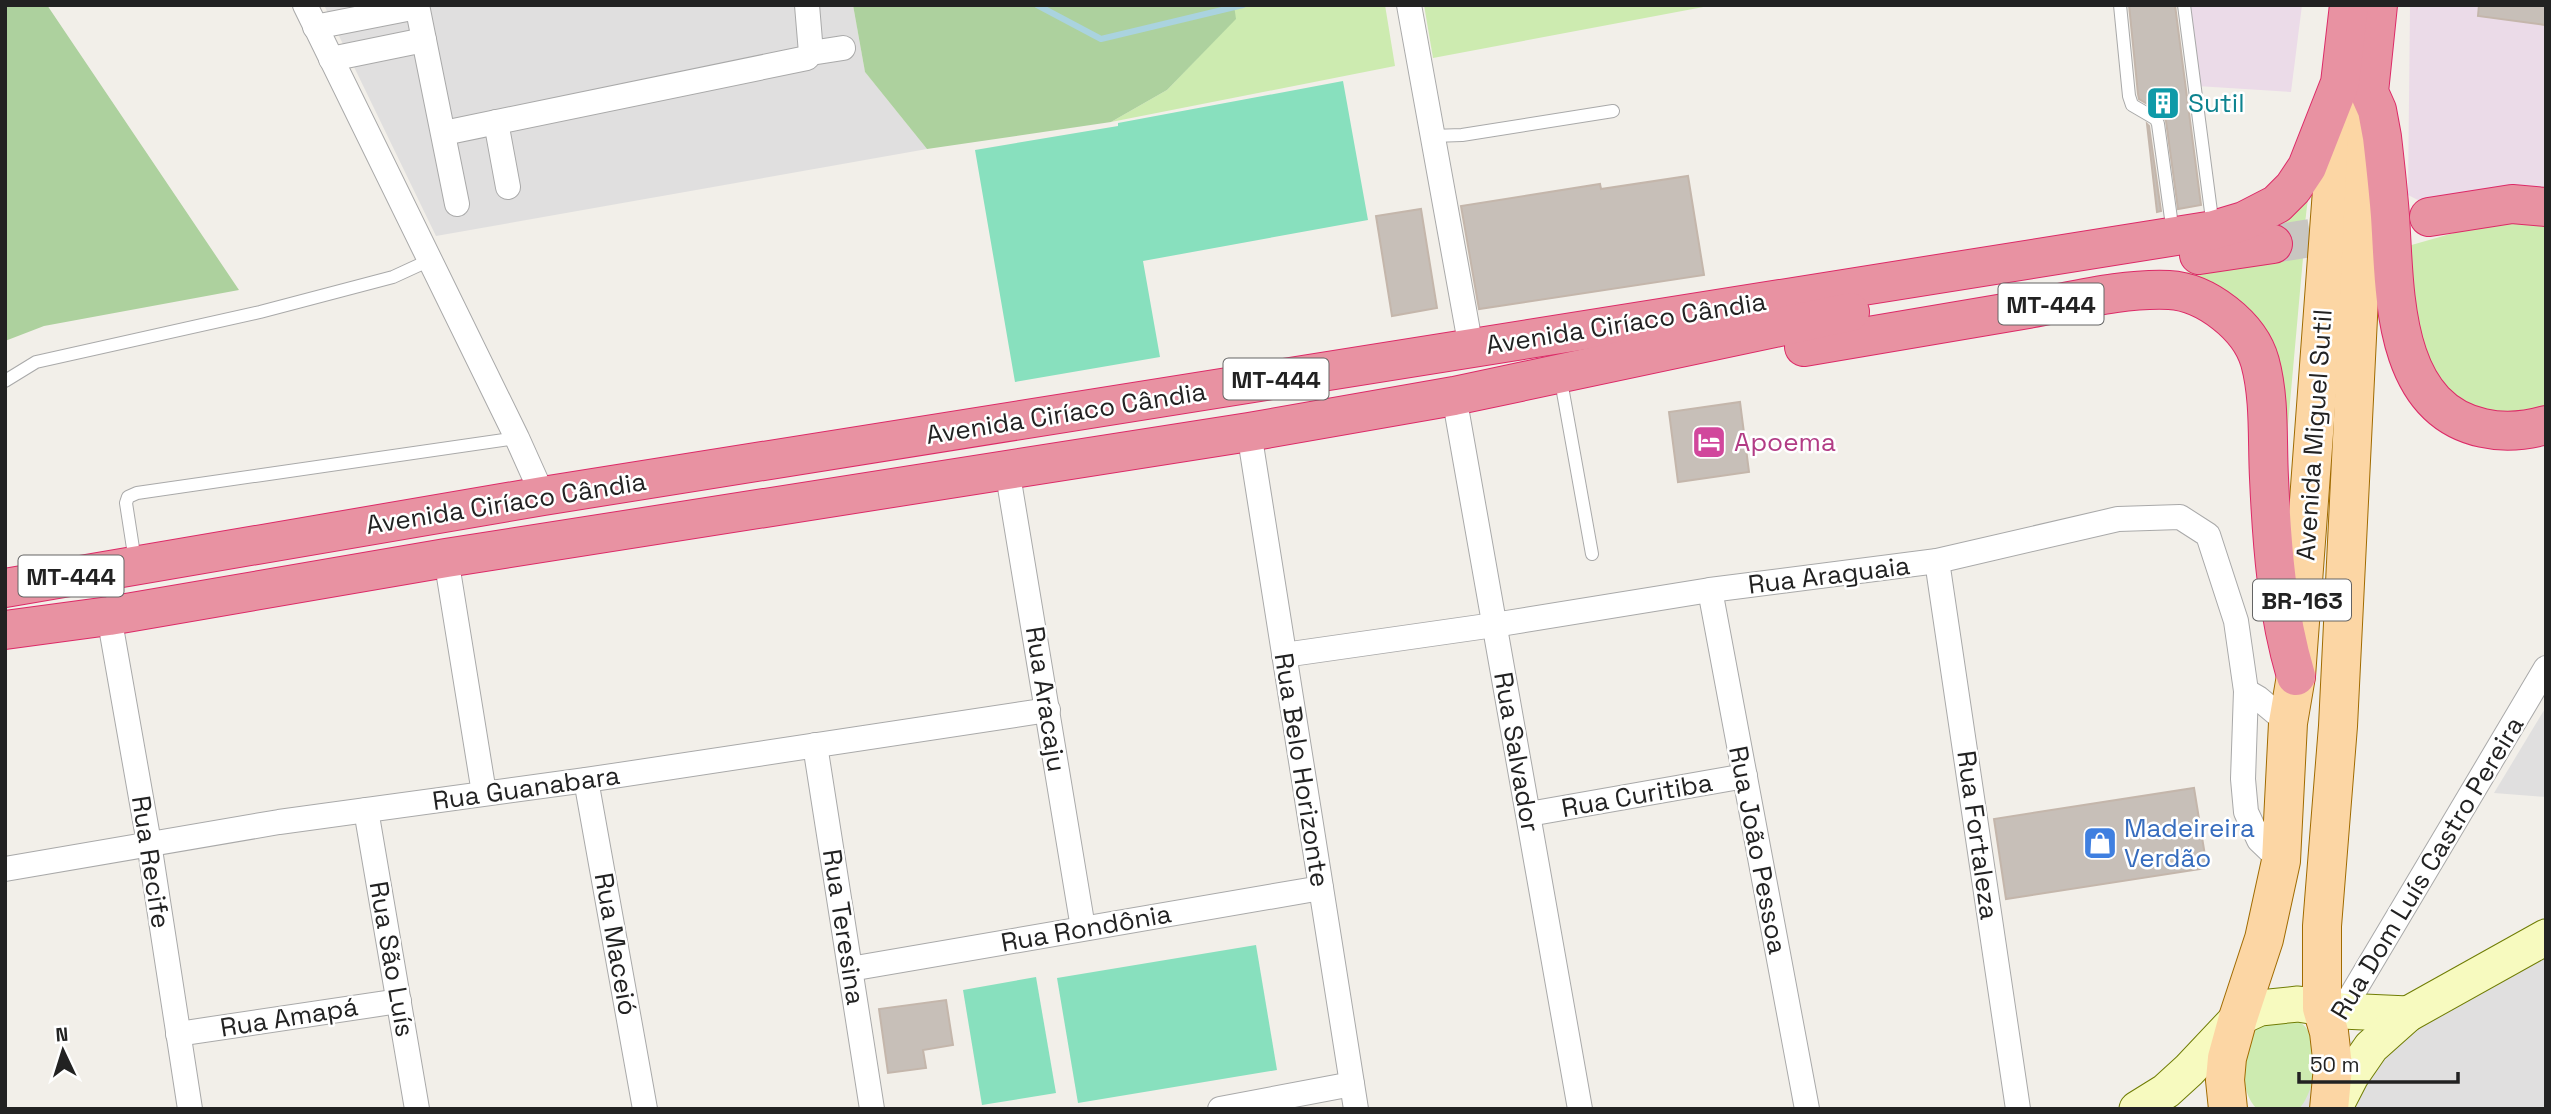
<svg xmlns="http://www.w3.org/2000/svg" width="2551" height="1114" font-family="'Space Grotesk',sans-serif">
	<rect width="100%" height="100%" fill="#f2efe9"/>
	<g fill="#e0dfdf">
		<path d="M324,5H853L865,72L927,149L436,236Z"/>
		<path d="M2546,707V797L2494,793Z"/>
		<path d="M2546,934V1109H2270L2268,1087Z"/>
	</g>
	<g fill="#ebdbe8">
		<path d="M2188,5H2302L2291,92L2197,86Z"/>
		<path d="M2410,5H2546V191L2477,192L2418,200L2408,195Z"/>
	</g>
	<g fill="#cdebb0">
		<path d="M1234,5H1385L1395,66L1111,122L1167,90L1235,19Z"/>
		<path d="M1424,5H1714L1433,58Z"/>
		<path d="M2309,190L2305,223L2211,242Z"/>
		<path d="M2496,221H2546V410L2487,415L2446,392L2421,349L2408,246Z"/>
		<path d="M2303,258L2283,480L2271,362L2165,275Z"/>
		<path d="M2288,1018C2295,1020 2302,1022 2307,1029C2322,1047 2315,1092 2299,1109H2257C2237,1091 2238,1033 2266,1021C2272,1019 2281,1019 2288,1018Z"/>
	</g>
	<g fill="#add19e">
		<path d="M5,5H47L239,290L44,326L5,341Z"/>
		<path d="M853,5H1234L1236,19L1167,90L1111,122L927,149L865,72Z"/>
	</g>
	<g fill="#88e0be">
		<path d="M1343,81L1368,220L1143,261L1160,357L1015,382L975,150L1118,126V123Z"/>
		<path d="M1256,945L1277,1070L1078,1103L1057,978Z"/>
		<path d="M1036,977L1056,1093L982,1105L963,990Z"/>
	</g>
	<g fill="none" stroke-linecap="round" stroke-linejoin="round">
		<path stroke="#aad3df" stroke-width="6" d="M1037,5L1101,39L1243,5"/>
	</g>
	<g fill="#c7bfb8" stroke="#c4b6ab" stroke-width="2">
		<path d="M2129,5H2175L2201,205L2178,209L2166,121L2161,112L2139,99L2138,94Z"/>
		<path d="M2479,5H2546L2545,25L2478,16Z"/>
		<path d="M2147,124L2149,126L2161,211L2157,212Z"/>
		<path d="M1688,176L1704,275L1479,309L1461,206L1600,184L1601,189Z"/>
		<path d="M1421,209L1437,308L1392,316L1376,216Z"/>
		<path d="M1740,402L1749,472L1678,482L1669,412Z"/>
		<path d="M2194,788L2207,868L2006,899L1994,819Z"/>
		<path d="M946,1000L953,1045L923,1050L926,1068L888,1073L879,1009Z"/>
	</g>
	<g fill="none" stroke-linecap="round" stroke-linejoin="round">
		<path stroke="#c8c6c1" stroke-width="38" stroke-dasharray="38 19" stroke-linecap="butt" d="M2273,244L2361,230"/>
		<g stroke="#a9a9a9" stroke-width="14">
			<g id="lane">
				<path d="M2120,5L2129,96L2132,105L2156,119L2158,124L2173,233"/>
				<path d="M2184,5L2213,227"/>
				<path d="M1432,136L1462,135L1613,111"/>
				<path d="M5,381L36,362L260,312L393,277L430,260"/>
				<path d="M1561,381L1592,554"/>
				<path d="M135,561L126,503L128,497L137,493L517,438"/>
			</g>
		</g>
		<g stroke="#a9a9a9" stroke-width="26">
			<g id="street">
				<path d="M305,5L517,438L543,496"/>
				<path d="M417,5L457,204"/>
				<path d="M1409,5L1471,348"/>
				<path d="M315,27L417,7"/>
				<path d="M811,53L843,48"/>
				<path d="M331,59L424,40"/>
				<path d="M496,122L508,187"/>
				<path d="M444,133L807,58L811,53L807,5"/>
				<path d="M1454,396L1580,1109"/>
				<path d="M1249,432L1356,1109"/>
				<path d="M1007,469L1083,928"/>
				<path d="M446,558L484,793"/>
				<path d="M1937,561L2018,1109"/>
				<path d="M1710,590L1807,1109"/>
				<path d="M109,616L149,843L190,1109"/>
				<path d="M1284,655L1494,625L1710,590L1937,561L2118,519L2180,517L2208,535L2236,621L2246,691L2243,779L2246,812L2259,840L2281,861"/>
				<path d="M2246,691L2258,698L2288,723"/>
				<path d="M815,745L872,1109"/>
				<path d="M586,780L645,1109"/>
				<path d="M366,810L417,1109"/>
				<path d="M1529,814L1745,776"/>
				<path d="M5,869L279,822L586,780L1048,710"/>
				<path d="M850,969L1321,888"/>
				<path d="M2335,1023L2546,668"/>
				<path d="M178,1034L399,1001"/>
				<path d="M1220,1109L1352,1084"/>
			</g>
		</g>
		<g stroke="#707d05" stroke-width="37">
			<g id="secondary">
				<path d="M2137,1109L2166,1091L2189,1070L2238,1018L2260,1008L2298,1004L2342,1011L2408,1014"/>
				<path d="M2334,1109L2351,1076L2371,1047L2408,1014L2546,937"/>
			</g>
		</g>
		<g stroke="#a06b00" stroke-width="40">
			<g id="primary">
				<path d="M2228,1109L2225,1080L2227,1058L2238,1018L2264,939L2281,861L2288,723L2296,676L2339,96"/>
				<path d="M2329,1109L2333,1067L2329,1032L2322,1008V926L2338,726L2368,113"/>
			</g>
		</g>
		<g stroke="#dc2a67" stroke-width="40">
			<g id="highway">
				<path d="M2378,5L2369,92L2377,110L2382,137C2385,163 2388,190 2390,216C2395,290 2391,408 2483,428C2505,433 2525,431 2546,425"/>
				<path d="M2429,217L2512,204L2546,207"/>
				<path d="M2199,255L2273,244"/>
				<path d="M1804,347C1878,334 1953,322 2028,309C2074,301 2122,288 2169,290C2206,292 2250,326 2260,362C2270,399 2267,440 2269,478C2272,545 2277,612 2296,676"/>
				<path d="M5,588L543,496L2214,230L2244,221L2277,204L2293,188L2307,167L2340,83L2349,5"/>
				<path d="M5,630L109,616L446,558L1249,432L1454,396L1850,312"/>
			</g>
		</g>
		<use href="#lane" stroke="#fff" stroke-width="12"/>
		<use href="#street" stroke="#fff" stroke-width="24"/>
		<use href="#secondary" stroke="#f7fabf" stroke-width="35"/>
		<use href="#primary" stroke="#fcd6a4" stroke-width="38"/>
		<use href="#highway" stroke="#e892a2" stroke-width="38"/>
	</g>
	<defs>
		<g id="building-square" transform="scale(1.75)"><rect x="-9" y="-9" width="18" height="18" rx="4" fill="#0f9aa8" stroke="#fff"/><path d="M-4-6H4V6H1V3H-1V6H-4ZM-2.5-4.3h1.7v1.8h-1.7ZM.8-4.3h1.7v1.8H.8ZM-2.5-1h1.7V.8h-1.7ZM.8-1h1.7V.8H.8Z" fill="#fff"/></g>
		<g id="hotel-square" transform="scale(1.75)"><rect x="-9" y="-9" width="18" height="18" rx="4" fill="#d1479c" stroke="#fff"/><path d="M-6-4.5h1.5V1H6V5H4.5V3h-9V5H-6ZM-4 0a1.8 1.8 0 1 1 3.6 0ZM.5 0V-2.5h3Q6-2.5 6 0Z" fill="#fff"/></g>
		<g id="shop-square" transform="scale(1.75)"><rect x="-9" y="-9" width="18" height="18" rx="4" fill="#3f7fe0" stroke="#fff"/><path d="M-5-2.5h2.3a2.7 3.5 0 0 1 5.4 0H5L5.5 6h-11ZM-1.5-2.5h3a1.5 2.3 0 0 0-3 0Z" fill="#fff"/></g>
	</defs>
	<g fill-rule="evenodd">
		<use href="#building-square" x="2163" y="103"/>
		<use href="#hotel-square" x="1709" y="442"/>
		<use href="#shop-square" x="2100" y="843"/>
	</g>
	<g text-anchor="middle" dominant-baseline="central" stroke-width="5" stroke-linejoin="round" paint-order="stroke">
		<g fill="#fff" stroke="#646464" stroke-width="2">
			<rect x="1998.5" y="283.5" width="105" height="41" rx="5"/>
			<rect x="1223.5" y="358.5" width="105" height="41" rx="5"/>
			<rect x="18.5" y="555.5" width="105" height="41" rx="5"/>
			<rect x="2253" y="579.5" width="98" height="41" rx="5"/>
		</g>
		<g font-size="24" font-weight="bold" fill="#222">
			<text x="2051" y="304">MT-444</text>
			<text x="1276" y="379">MT-444</text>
			<text x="71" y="576">MT-444</text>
			<text x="2302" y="600">BR-163</text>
		</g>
		<g font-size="26" fill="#0d838f" stroke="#fff" text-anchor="start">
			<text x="2188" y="103">Sutil</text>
		</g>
		<g font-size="26" fill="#222" stroke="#fff">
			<text transform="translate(1626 323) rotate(-9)">Avenida Ciríaco Cândia</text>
			<text transform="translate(1066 413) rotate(-9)">Avenida Ciríaco Cândia</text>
			<text transform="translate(2314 435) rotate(-86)">Avenida Miguel Sutil</text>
			<text transform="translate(506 503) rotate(-9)">Avenida Ciríaco Cândia</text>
			<text transform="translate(1829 575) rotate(-7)">Rua Araguaia</text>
			<text transform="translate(1046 699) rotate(81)">Rua Aracaju</text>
			<text transform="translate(1517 752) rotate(80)">Rua Salvador</text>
			<text transform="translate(1302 770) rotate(81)">Rua Belo Horizonte</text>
			<text transform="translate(526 788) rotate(-8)">Rua Guanabara</text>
			<text transform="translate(1637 795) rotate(-10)">Rua Curitiba</text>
			<text transform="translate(1978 835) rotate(82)">Rua Fortaleza</text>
			<text transform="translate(1758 850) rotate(79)">Rua João Pessoa</text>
			<text transform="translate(151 862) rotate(81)">Rua Recife</text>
			<text transform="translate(2427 868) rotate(-59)">Rua Dom Luís Castro Pereira</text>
			<text transform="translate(844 927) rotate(81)">Rua Teresina</text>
			<text transform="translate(1086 928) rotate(-10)">Rua Rondônia</text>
			<text transform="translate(616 944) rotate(80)">Rua Maceió</text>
			<text transform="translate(392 959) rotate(80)">Rua São Luís</text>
			<text transform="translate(289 1017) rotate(-9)">Rua Amapá</text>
		</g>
		<g font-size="26" fill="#b23c85" stroke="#fff" text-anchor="start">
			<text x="1734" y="442">Apoema</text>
		</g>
		<g font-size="26" fill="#366cbe" stroke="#fff" text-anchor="start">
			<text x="2124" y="828">Madeireira<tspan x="2124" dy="30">Verdão</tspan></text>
		</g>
	</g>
	<rect width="2551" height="1114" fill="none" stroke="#222222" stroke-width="14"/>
	<g transform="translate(63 1051) rotate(356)" stroke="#ffffff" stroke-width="5" paint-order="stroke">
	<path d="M0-5L12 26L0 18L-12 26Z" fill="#222222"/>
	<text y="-10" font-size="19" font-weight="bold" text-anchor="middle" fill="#222222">N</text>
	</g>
	<path d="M2299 1072v10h159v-10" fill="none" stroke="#222222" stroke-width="3.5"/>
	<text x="2310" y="1072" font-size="21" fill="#222222" stroke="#ffffff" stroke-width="5" paint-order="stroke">50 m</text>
</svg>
